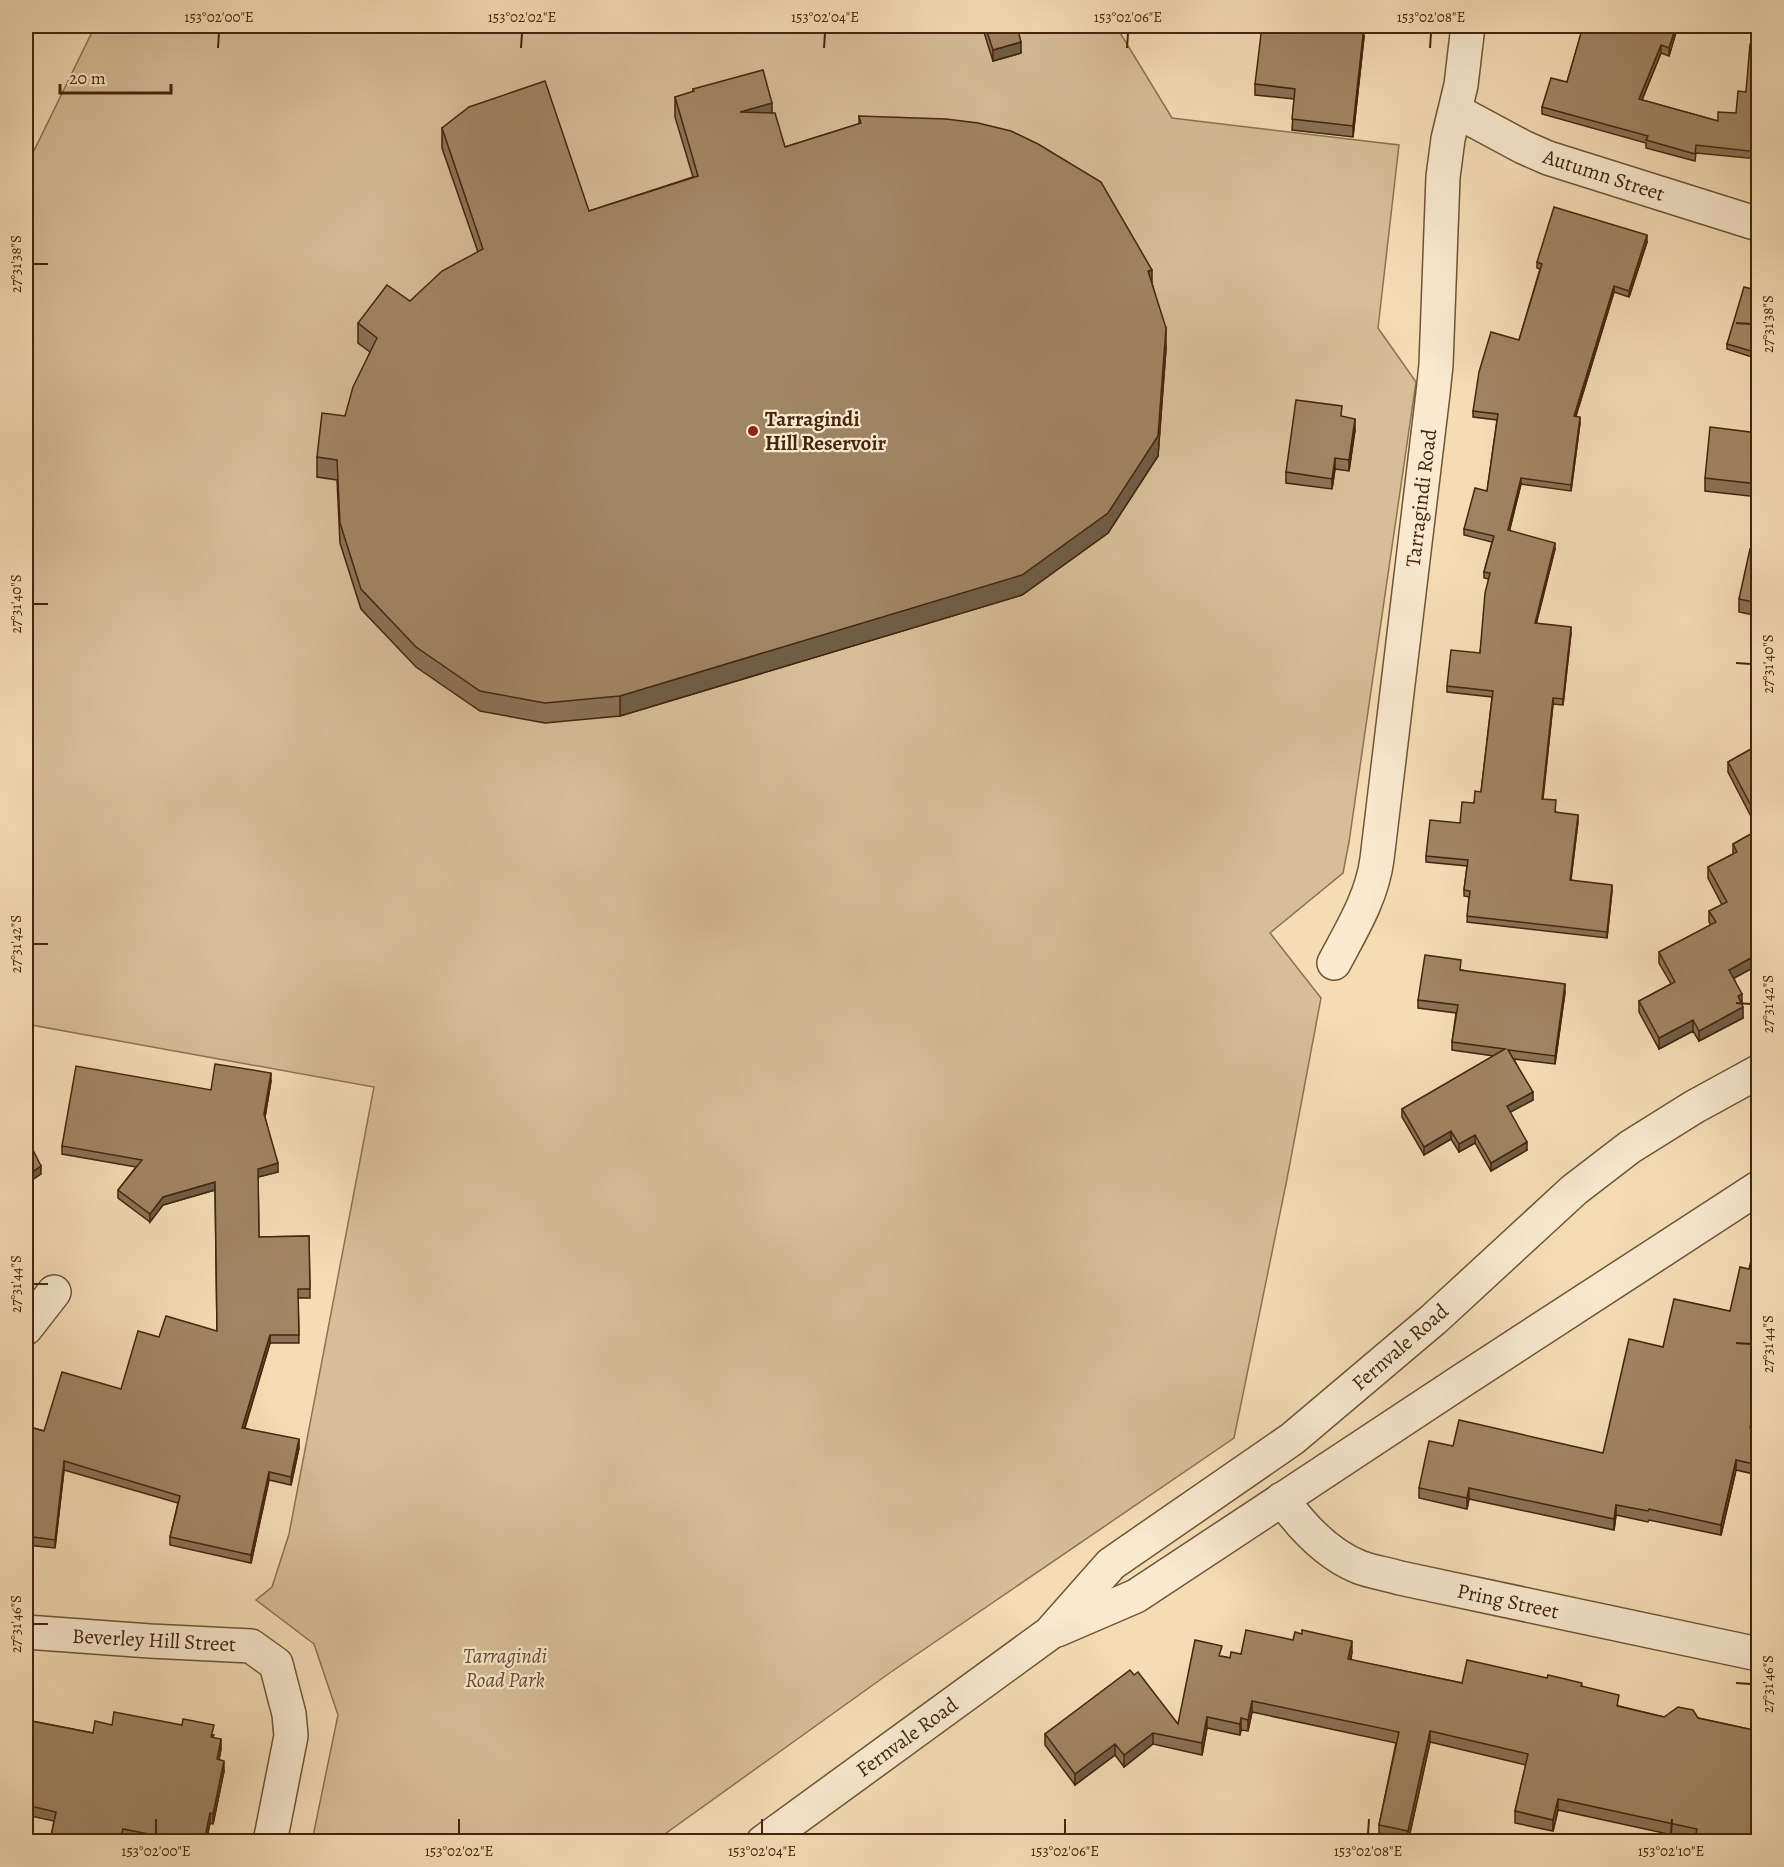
<svg xmlns="http://www.w3.org/2000/svg" width="1784" height="1867" font-family="Alegreya,serif">
	<rect width="100%" height="100%" fill="#f4ddb5"/>
	<filter id="stains"><feTurbulence type="fractalNoise" baseFrequency=".00333" numOctaves="4"/><feColorMatrix values="0 0 0 0 .2 0 0 0 0 .09 0 0 0 0 .02 0 0 0 .5 -.17"/></filter>
	<radialGradient id="worn" r=".72"><stop offset=".6" stop-color="#630" stop-opacity="0"/><stop offset="1" stop-color="#630" stop-opacity=".3"/></radialGradient>
	<path fill="#d6be98" stroke="#8e7252" stroke-width="1.5" d="M95,26H1116L1172,118L1399,145L1378,328L1416,382L1349,842L1343,873L1270,933L1321,998L1287,1179L1234,1438L891,1672L655,1841H312L338,1715L314,1644L256,1600L272,1587L289,1534L374,1087L26,1024V167Z"/>
	<g fill="none" stroke-linecap="round" stroke-linejoin="round">
		<g stroke="#715337" stroke-width="36">
			<g id="minor">
				<path d="M1456,111L1523,147L1548,158L1758,224"/>
				<path d="M1334,963C1352,929 1372,897 1377,859L1433,393L1436,365L1443,177L1448,139L1461,85L1468,26"/>
				<path d="M26,1328L54,1292"/>
				<path d="M1282,1499C1302,1527 1327,1554 1359,1567C1372,1572 1387,1574 1400,1578L1758,1654"/>
				<path d="M1057,1630L1136,1596L1463,1380L1758,1188"/>
				<path d="M26,1632L150,1641L251,1646L276,1664L289,1714L291,1736L270,1842"/>
				<path d="M763,1842L1050,1633L1111,1564L1292,1439L1434,1319L1574,1190L1630,1147L1694,1107L1758,1072"/>
			</g>
		</g>
		<use href="#minor" stroke="#f8e9cf" stroke-width="33"/>
	</g>
	<g fill="#8a7256" stroke="#45250d" stroke-width="1.5">
		<path d="M982,26H1017L1021,53L993,61Z"/>
		<path d="M1565,26H1677V29L1669,56L1661,53L1642,100L1718,121L1736,113L1746,92L1758,44V159L1696,153L1695,161L1646,148V143L1542,114V107L1567,82L1582,31Z"/>
		<path d="M1364,37L1353,137L1292,130L1294,99L1255,95V84Z"/>
		<path d="M693,89L772,113L785,147L859,124V116L1152,283L1166,348L1158,456L1108,533L1022,595L620,716L545,723L480,711L416,667L361,609L340,543L337,480L317,477V457L345,416L370,352L358,343V323L410,301L478,252L442,148V128L589,211L693,177L675,117V97L693,92Z"/>
		<path d="M1647,242L1629,297L1614,292L1576,416L1580,423L1571,491L1521,484L1509,531L1555,549L1536,623L1571,633L1563,705L1553,704L1543,799L1556,812L1578,821L1571,880L1612,891L1607,938L1467,922L1469,897L1464,896V890L1467,866L1426,862V856L1460,823L1481,792L1492,697L1447,692V686L1480,653L1489,579L1484,578V572L1492,542L1464,535V529L1487,491L1497,420L1473,417V411L1519,340L1540,269L1537,268V262Z"/>
		<path d="M1758,281V359L1727,349V344L1756,290Z"/>
		<path d="M1342,417L1355,430L1349,471L1335,469L1332,489L1286,483V472Z"/>
		<path d="M1758,433V497L1705,491V478Z"/>
		<path d="M1758,551V616L1739,612V599Z"/>
		<path d="M1758,745V965L1734,978L1742,1005L1743,1018L1699,1041L1693,1031L1659,1049L1639,1012V1001L1671,984L1659,963V952L1711,925L1709,922V911L1722,905L1708,878V867L1733,854V844L1758,830L1728,772V762Z"/>
		<path d="M1461,970L1565,992L1555,1064L1514,1059L1533,1100L1510,1112L1527,1150L1491,1171L1475,1143L1459,1152L1451,1139L1424,1155L1402,1117V1109L1494,1056L1452,1050V1042L1456,1013L1418,1008V1000Z"/>
		<path d="M271,1081L265,1117L278,1172L258,1177L259,1237L309,1236L310,1298H298L299,1343H270L245,1428L299,1448L291,1485L269,1480L251,1563L170,1545V1537L178,1503L64,1470L55,1548L26,1545V1426L44,1431L121,1389L159,1337L217,1331L215,1190L163,1205L150,1222L118,1198V1190L136,1167L62,1154V1146L211,1090Z"/>
		<path d="M1758,1403L1753,1429L1758,1430V1475L1736,1470L1721,1535L1649,1520L1648,1522L1616,1515L1614,1530L1469,1499L1467,1509L1419,1498V1488L1453,1446L1603,1453Z"/>
		<path d="M1293,1640L1352,1652L1351,1660L1462,1683L1582,1686L1619,1706L1664,1717L1698,1718L1758,1731L1695,1840L1558,1810L1553,1831L1515,1823V1811L1526,1765L1430,1742L1408,1842H1403L1379,1836V1825L1396,1743L1252,1712L1248,1731L1241,1730L1240,1735L1207,1728L1202,1755L1153,1744L1124,1767L1115,1755L1075,1785L1045,1745V1734L1134,1675L1178,1724L1222,1656L1230,1658L1241,1654Z"/>
		<path d="M26,1720L93,1733L112,1725L214,1735L213,1737L221,1749L219,1760L224,1771L213,1824L210,1823L206,1842H137L123,1839L122,1842H50L54,1821L26,1815Z"/>
	</g>
	<g fill="#705d46" stroke="#45250d" stroke-width="1.5">
		<path d="M1364,26V37L1353,137V126Z"/>
		<path d="M1676,26H1677V29L1669,56V48Z"/>
		<path d="M1021,42V53L993,61V50Z"/>
		<path d="M1661,45V53L1639,107V99Z"/>
		<path d="M772,103V123L740,112Z"/>
		<path d="M1647,235V242L1629,297V291Z"/>
		<path d="M1152,270V290L1148,271Z"/>
		<path d="M1614,286V292L1574,422V416Z"/>
		<path d="M1166,328V348L1158,456L1108,533L1022,595L620,716V696Z"/>
		<path d="M1580,417V423L1571,491V485Z"/>
		<path d="M1355,419V430L1349,471V460Z"/>
		<path d="M1335,458V469L1332,489V479Z"/>
		<path d="M1521,478V484L1508,537V530Z"/>
		<path d="M1555,543V549L1535,629V623Z"/>
		<path d="M1571,627V633L1563,705V699Z"/>
		<path d="M1553,698V704L1542,805V799Z"/>
		<path d="M1578,815V821L1570,886V880Z"/>
		<path d="M1612,885V891L1607,938V932Z"/>
		<path d="M1758,954V965L1729,981V970Z"/>
		<path d="M1565,984V992L1555,1064V1056Z"/>
		<path d="M1742,994V1005L1738,996Z"/>
		<path d="M1743,1007V1018L1699,1041V1031Z"/>
		<path d="M1693,1020V1031L1659,1049V1038Z"/>
		<path d="M271,1073V1081L264,1123V1114Z"/>
		<path d="M1533,1092V1100L1507,1114V1106Z"/>
		<path d="M1451,1131V1139L1424,1155V1147Z"/>
		<path d="M1475,1135V1143L1459,1152V1144Z"/>
		<path d="M1527,1142V1150L1491,1171V1163Z"/>
		<path d="M278,1163V1172L258,1177V1169Z"/>
		<path d="M41,1166V1174L26,1184V1176Z"/>
		<path d="M215,1182V1190L163,1205L150,1222V1214L163,1197Z"/>
		<path d="M270,1335V1343L242,1436V1428Z"/>
		<path d="M1758,1392V1403L1750,1439V1428Z"/>
		<path d="M299,1439V1448L291,1485V1477Z"/>
		<path d="M1736,1460V1470L1721,1535V1525Z"/>
		<path d="M64,1461V1470L55,1548V1540Z"/>
		<path d="M269,1472V1480L251,1563V1555Z"/>
		<path d="M1469,1488V1499L1467,1509V1498Z"/>
		<path d="M1616,1505V1515L1614,1530V1519Z"/>
		<path d="M1352,1641V1652L1348,1670V1659Z"/>
		<path d="M1252,1701V1712L1248,1731V1720Z"/>
		<path d="M1207,1717V1728L1202,1755V1743Z"/>
		<path d="M1241,1718V1730L1240,1735V1724Z"/>
		<path d="M1430,1731V1742L1408,1842V1831Z"/>
		<path d="M1153,1733V1744L1124,1767V1755Z"/>
		<path d="M221,1739V1749L217,1769V1759Z"/>
		<path d="M1115,1744V1755L1075,1785V1774Z"/>
		<path d="M224,1761V1771L213,1824V1814Z"/>
		<path d="M1558,1799V1810L1553,1831V1820Z"/>
		<path d="M210,1813V1823L206,1842H204Z"/>
	</g>
	<g fill="#a08564" stroke="#45250d" stroke-width="1.5">
		<path d="M985,26H1017L1021,42L993,50Z"/>
		<path d="M1262,26H1364L1353,126L1292,119L1295,89L1255,84Z"/>
		<path d="M1583,26H1676L1669,48L1661,45L1639,99L1718,121V112L1736,113L1738,91L1746,92L1750,44H1758V152L1696,145L1695,154L1646,140L1648,136L1542,107L1551,78L1567,82Z"/>
		<path d="M763,70L772,103L740,112L775,113L785,147L861,123L859,116L946,119L978,123L1011,131L1038,144L1101,182L1152,270L1148,271L1166,328L1158,436L1108,513L1022,575L620,696L545,703L480,691L416,647L361,589L340,523L337,460L317,457L322,413L345,416L353,387L377,338L358,323L387,285L410,301L442,271L483,249L442,128L469,107L545,81L589,211L698,176L675,97L694,91L693,89Z"/>
		<path d="M1554,207L1647,235L1629,291L1614,286L1574,416L1580,417L1571,485L1521,478L1508,530L1555,543L1535,623L1571,627L1563,699L1553,698L1542,799L1556,800L1555,812L1578,815L1570,880L1612,885L1607,932L1467,916L1470,891L1464,890L1468,860L1426,856L1430,820L1460,823L1462,802L1474,803L1475,791L1481,792L1493,691L1447,686L1451,650L1480,653L1485,593L1490,573L1484,572L1494,536L1464,529L1475,488L1487,491L1498,414L1473,411L1479,372L1491,332L1519,340L1542,264L1537,262Z"/>
		<path d="M1758,281V353L1727,344L1744,287L1756,290Z"/>
		<path d="M1296,400L1342,406L1341,416L1355,419L1349,460L1335,458L1332,479L1286,472Z"/>
		<path d="M1710,427L1758,433V484L1705,478Z"/>
		<path d="M1750,549L1758,551V603L1739,599Z"/>
		<path d="M1758,745V819L1728,762Z"/>
		<path d="M1758,830V954L1729,970L1742,994L1738,996L1743,1007L1699,1031L1693,1020L1659,1038L1639,1001L1675,982L1659,952L1716,922L1709,911L1727,902L1708,867L1737,852L1733,844Z"/>
		<path d="M1425,955L1461,960L1460,970L1565,984L1555,1056L1508,1050L1533,1092L1507,1106L1527,1142L1491,1163L1475,1135L1459,1144L1451,1131L1424,1147L1402,1109L1505,1049L1452,1042L1458,1005L1418,1000Z"/>
		<path d="M215,1064L271,1073L264,1114L278,1163L258,1169L259,1237L309,1236L310,1289H298L299,1335H270L242,1428L299,1439L291,1477L269,1472L251,1555L170,1537L180,1496L64,1461L55,1540L26,1536V1426L44,1431L62,1372L121,1389L138,1331L159,1337L166,1316L217,1331L215,1182L163,1197L150,1214L118,1190L142,1160L62,1146L76,1066L211,1090Z"/>
		<path d="M26,1136L41,1166L26,1176Z"/>
		<path d="M1754,1248L1758,1249V1392L1750,1428L1758,1430V1465L1736,1460L1721,1525L1649,1509L1648,1511L1616,1505L1614,1519L1469,1488L1467,1498L1419,1488L1429,1441L1453,1446L1459,1420L1603,1453L1629,1339L1663,1347L1674,1299L1730,1311L1740,1267L1749,1269Z"/>
		<path d="M1246,1630L1293,1640L1295,1632L1302,1634V1630L1352,1641L1348,1659L1462,1683L1467,1660L1547,1678L1548,1675L1582,1683L1581,1686L1619,1695L1617,1706L1664,1717L1678,1707L1693,1710L1698,1718L1758,1731V1842H1694L1697,1829L1558,1799L1553,1820L1515,1811L1528,1754L1430,1731L1408,1831L1379,1825L1399,1732L1252,1701L1248,1720L1241,1718L1240,1724L1207,1717L1202,1743L1153,1733L1124,1755L1115,1744L1075,1774L1045,1734L1130,1670L1134,1675L1138,1672L1178,1724L1195,1640L1222,1646L1219,1656L1230,1658L1231,1652L1241,1654Z"/>
		<path d="M114,1712L182,1725L183,1719L214,1725L211,1737L221,1739L217,1759L224,1761L213,1814L210,1813L204,1842H188L123,1829L120,1842H107L97,1840V1842H50L56,1812L26,1805V1720L93,1733L95,1721L112,1725Z"/>
		<path d="M881,1837L900,1842H880Z"/>
		<path d="M979,1837L999,1842H978Z"/>
	</g>
	<path fill="none" stroke="#45250d" stroke-width="2" d="M218,48L219,33M521,48L522,33M824,48L825,33M1127,48L1128,33M1430,48L1431,33M33,264H48M1736,323L1751,324M33,604H48M1736,663L1751,664M33,944H48M1736,1003L1751,1004M33,1284H48M1736,1343L1751,1344M33,1624H48M1736,1683L1751,1684M156,1834V1819M459,1834V1819M762,1834V1819M1065,1834V1819M1368,1834L1369,1819M1671,1834L1672,1819"/>
	<circle fill="#8f2418" stroke="#f8e9cf" stroke-width="2" cx="753" cy="431" r="6"/>
	<g text-anchor="middle" dominant-baseline="central" stroke-width="4.5" stroke-linejoin="round" paint-order="stroke">
		<g font-size="21" fill="#45250d" stroke="#f8e9cf">
			<text transform="translate(1604 175) rotate(18)">Autumn Street</text>
			<text transform="translate(1421 498) rotate(-83)">Tarragindi Road</text>
			<text transform="translate(1400 1347) rotate(-41)">Fernvale Road</text>
			<text transform="translate(1508 1601) rotate(12)">Pring Street</text>
			<text transform="translate(154 1640) rotate(3)">Beverley Hill Street</text>
			<text transform="translate(907 1737) rotate(-36)">Fernvale Road</text>
		</g>
		<g font-size="21" font-weight="bold" fill="#45250d" stroke="#f8e9cf" text-anchor="start">
			<text x="765" y="419">Tarragindi<tspan x="765" dy="24">Hill Reservoir</tspan></text>
		</g>
		<g font-size="21" font-style="italic" fill="#694b30" stroke="#f8e9cf">
			<text x="505" y="1656">Tarragindi<tspan x="505" dy="24">Road Park</tspan></text>
		</g>
	</g>
	<rect width="1784" height="1867" fill="none" stroke="#f4ddb5" stroke-width="66"/>
	<path d="M60 84v9h111v-9" fill="none" stroke="#45250d" stroke-width="3"/>
	<text x="69" y="84" font-size="18" fill="#45250d" stroke="#f8e9cf" stroke-width="4.5" paint-order="stroke">20 m</text>
	<rect x="33" y="33" width="1718" height="1801" fill="none" stroke="#45250d" stroke-width="2"/>
	<g font-size="15" text-anchor="middle" fill="#45250d">
		<text x="219" y="22">153°02'00"E</text>
		<text x="522" y="22">153°02'02"E</text>
		<text x="825" y="22">153°02'04"E</text>
		<text x="1128" y="22">153°02'06"E</text>
		<text x="1431" y="22">153°02'08"E</text>
		<text transform="translate(16 264) rotate(-90)" y="5">27°31'38"S</text>
		<text transform="translate(1768 324) rotate(-90)" y="5">27°31'38"S</text>
		<text transform="translate(16 604) rotate(-90)" y="5">27°31'40"S</text>
		<text transform="translate(1768 664) rotate(-90)" y="5">27°31'40"S</text>
		<text transform="translate(16 944) rotate(-90)" y="5">27°31'42"S</text>
		<text transform="translate(1768 1004) rotate(-90)" y="5">27°31'42"S</text>
		<text transform="translate(16 1284) rotate(-90)" y="5">27°31'44"S</text>
		<text transform="translate(1768 1344) rotate(-90)" y="5">27°31'44"S</text>
		<text transform="translate(16 1624) rotate(-90)" y="5">27°31'46"S</text>
		<text transform="translate(1768 1684) rotate(-90)" y="5">27°31'46"S</text>
		<text x="156" y="1856">153°02'00"E</text>
		<text x="459" y="1856">153°02'02"E</text>
		<text x="762" y="1856">153°02'04"E</text>
		<text x="1065" y="1856">153°02'06"E</text>
		<text x="1368" y="1856">153°02'08"E</text>
		<text x="1671" y="1856">153°02'10"E</text>
	</g>
	<rect width="100%" height="100%" filter="url(#stains)"/>
	<rect width="100%" height="100%" fill="url(#worn)"/>
</svg>
